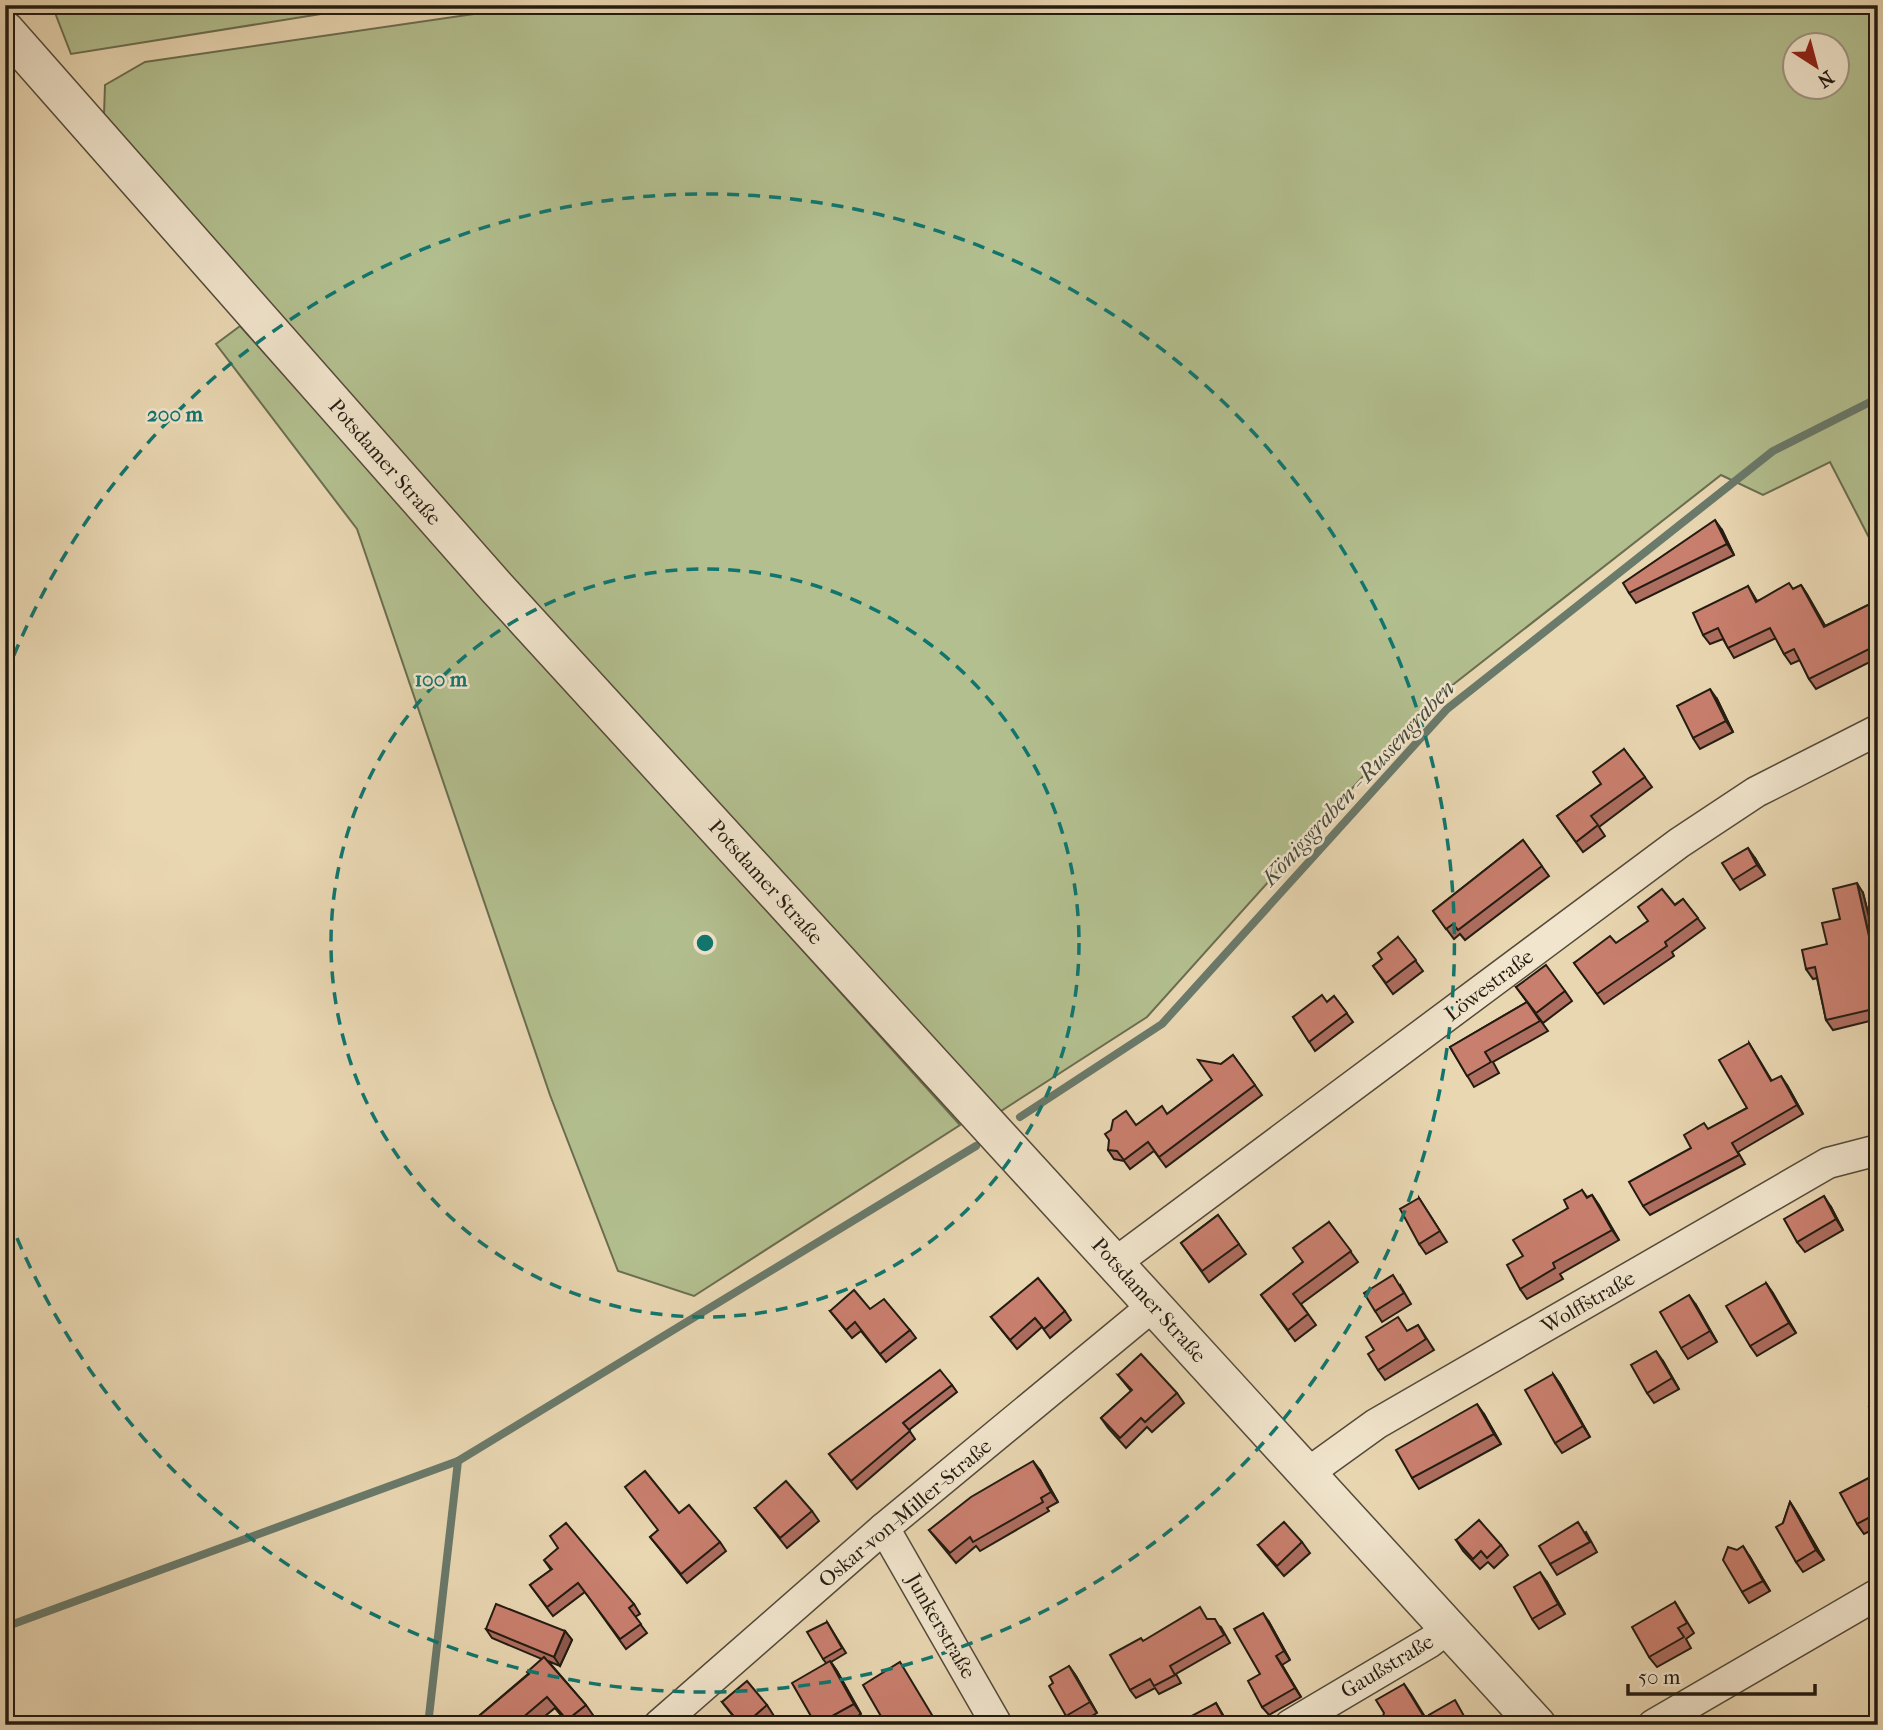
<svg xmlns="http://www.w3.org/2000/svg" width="1883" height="1730" font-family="'IM FELL French Canon',serif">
	<rect width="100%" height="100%" fill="#e9d7b2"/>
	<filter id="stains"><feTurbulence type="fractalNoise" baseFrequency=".00286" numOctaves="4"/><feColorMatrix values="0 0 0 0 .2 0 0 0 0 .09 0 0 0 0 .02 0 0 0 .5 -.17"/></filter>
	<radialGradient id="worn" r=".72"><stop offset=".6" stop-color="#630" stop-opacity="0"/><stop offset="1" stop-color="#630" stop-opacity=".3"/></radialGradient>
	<g fill="#b3bf8f" stroke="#6b6d50" stroke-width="2" fill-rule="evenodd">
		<path d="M52,5H377L71,54Z"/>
		<path d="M536,5H1878V555L1830,462L1763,495L1721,475L1427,705L1147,1017L998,1113L431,496L104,115L105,85L145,62ZM1796,46H1838V88H1796Z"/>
		<path d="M240,326L960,1125L694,1296L618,1271L550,1095L357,529L216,344Z"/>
	</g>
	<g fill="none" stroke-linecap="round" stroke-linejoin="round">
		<g stroke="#6a7a6b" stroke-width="8">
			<path d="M1020,1117L1162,1024L1447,709L1773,451L1878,398"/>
			<path d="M5,1627L458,1461L976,1146"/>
			<path d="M428,1725L458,1461"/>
		</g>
		<g stroke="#544a39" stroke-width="33">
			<g id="minor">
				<path d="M1115,1263L1679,843L1756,792L1878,730"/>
				<path d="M1308,1473L1376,1424L1828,1163L1878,1150"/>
				<path d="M884,1528L997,1725"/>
				<path d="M659,1725L884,1528L1154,1305"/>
				<path d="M1290,1725L1430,1642L1448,1628"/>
				<path d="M1653,1725L1878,1594"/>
			</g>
		</g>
		<g stroke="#544a39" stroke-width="40">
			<path id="tertiary" d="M5,30L497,588L1537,1725"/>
		</g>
		<use href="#minor" stroke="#f1e5cd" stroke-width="30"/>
		<use href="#tertiary" stroke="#f1e5cd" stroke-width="37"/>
	</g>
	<g fill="#ad6d5f" stroke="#231b11" stroke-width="2">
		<path d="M1722,530L1734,555L1636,603L1629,593Z"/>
		<path d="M1801,585L1825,626L1878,600V658L1816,689L1809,679L1800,660L1791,664L1784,654L1776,638L1734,658L1723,639L1710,644L1703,635L1748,586L1757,601L1793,589Z"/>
		<path d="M1717,699L1733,732L1700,749L1693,738Z"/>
		<path d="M1624,749L1652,787L1599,827L1605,836L1583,852L1557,816L1601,784Z"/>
		<path d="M1523,840L1549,876L1465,940L1460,934L1454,939L1433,911Z"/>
		<path d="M1755,858L1765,875L1740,890L1733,880Z"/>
		<path d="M1863,893L1878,952V1019L1833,1030L1826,1020L1817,978L1813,979L1806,969L1827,944L1840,919Z"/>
		<path d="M1683,899L1705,928L1672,952L1674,956L1604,1004L1574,963L1616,943Z"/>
		<path d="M1398,937L1423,971L1393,994L1373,966L1382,959Z"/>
		<path d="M1516,987L1565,991L1572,1001L1543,1023L1533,1010L1548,1031L1493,1062L1499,1073L1474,1087L1450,1047L1527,1002Z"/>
		<path d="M1334,996L1353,1022L1315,1051L1293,1017L1327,1002Z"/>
		<path d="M1749,1043L1772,1081L1787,1085L1803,1114L1738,1152L1745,1164L1650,1215L1643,1206L1709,1129L1747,1108Z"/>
		<path d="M1233,1055L1262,1095L1166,1167L1154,1151L1130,1169L1124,1161L1114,1159L1108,1150L1136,1125L1167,1114L1212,1080L1221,1064Z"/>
		<path d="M1582,1190L1587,1197L1592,1195L1619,1240L1560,1274L1563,1279L1527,1299L1520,1289L1523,1256L1568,1208Z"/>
		<path d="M1419,1198L1447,1242L1426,1254L1419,1244Z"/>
		<path d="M1831,1207L1843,1230L1805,1252L1797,1242Z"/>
		<path d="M1218,1215L1246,1254L1209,1282L1181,1243Z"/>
		<path d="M1329,1222L1358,1262L1301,1304L1316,1325L1295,1341L1261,1295L1303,1262Z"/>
		<path d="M1766,1283L1796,1333L1757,1356L1750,1346Z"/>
		<path d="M1400,1285L1411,1304L1382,1322L1375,1311Z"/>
		<path d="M1696,1305L1717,1342L1688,1359L1681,1348Z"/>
		<path d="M870,1309L910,1330L916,1338L886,1362L861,1331L852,1338L830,1311Z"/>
		<path d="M1065,1311L1071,1320L1050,1338L1042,1327L1017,1349L991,1317Z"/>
		<path d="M1418,1325L1434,1350L1385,1380L1378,1370L1408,1331Z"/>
		<path d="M1663,1361L1679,1389L1654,1403L1647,1393Z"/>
		<path d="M1553,1374L1560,1384L1590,1437L1562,1453L1555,1443Z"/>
		<path d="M1118,1375L1177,1393L1184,1403L1152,1432L1147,1427L1126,1448L1108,1428L1101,1418L1131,1391Z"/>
		<path d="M952,1385L957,1392L909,1430L915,1439L857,1489L829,1454Z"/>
		<path d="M1484,1414L1501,1444L1419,1489L1412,1478Z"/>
		<path d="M1040,1470L1058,1502L1047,1508L1049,1511L980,1551L976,1546L956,1563L929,1530Z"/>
		<path d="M1878,1473V1527L1864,1534L1857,1524Z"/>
		<path d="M1790,1502L1797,1513L1824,1560L1803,1572L1796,1562L1783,1523Z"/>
		<path d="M755,1508L812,1511L819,1521L787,1548Z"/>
		<path d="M679,1513L720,1542L726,1551L687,1583L650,1537Z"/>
		<path d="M1586,1532L1597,1552L1557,1575L1550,1564Z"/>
		<path d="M1456,1540L1501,1545L1508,1555L1494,1568L1488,1562L1480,1569L1463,1551Z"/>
		<path d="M1302,1542L1310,1553L1284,1576L1266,1555L1258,1545Z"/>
		<path d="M1750,1557L1770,1591L1749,1603L1742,1592Z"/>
		<path d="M544,1560L634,1604L640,1614L635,1617L647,1633L626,1649L585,1592L553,1616L530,1585L551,1570Z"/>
		<path d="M1547,1582L1565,1614L1539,1629L1532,1619Z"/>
		<path d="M1675,1602L1694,1633L1686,1639L1691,1648L1657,1667L1649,1657Z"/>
		<path d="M1208,1619L1221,1627L1230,1643L1176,1674L1181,1683L1159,1694L1155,1688L1136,1698L1130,1690L1143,1641Z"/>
		<path d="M827,1622L846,1653L831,1662L837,1671L861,1714L843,1725H816L826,1663L823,1659Z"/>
		<path d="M1269,1622L1290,1660L1282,1665L1301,1697L1269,1715L1262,1707L1260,1674Z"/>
		<path d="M486,1629L565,1631L572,1640L560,1666L548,1661L586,1705L593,1715L582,1725H569L555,1708L534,1725H485L479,1716L528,1674L542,1659L492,1638Z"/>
		<path d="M1069,1666L1076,1676L1097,1713L1076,1725H1072L1066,1716L1053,1683Z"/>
		<path d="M1404,1684L1411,1694L1430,1725H1386L1382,1719Z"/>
		<path d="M722,1702L767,1705L774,1716L763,1725H740Z"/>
		<path d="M1216,1703L1229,1725H1182Z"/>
	</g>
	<g fill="#8d594d" stroke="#231b11" stroke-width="2">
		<path d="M1715,520L1722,530L1734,555L1727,544Z"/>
		<path d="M1801,585L1807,594L1831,636L1824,627Z"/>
		<path d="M1710,689L1717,699L1733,732L1726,721Z"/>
		<path d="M1748,848L1755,858L1765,875L1757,865Z"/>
		<path d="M1857,883L1863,893L1878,953L1873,954Z"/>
		<path d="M1781,1076L1787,1085L1803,1114L1797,1105Z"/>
		<path d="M1592,1195L1599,1205L1619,1240L1612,1230Z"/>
		<path d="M1824,1196L1831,1207L1843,1230L1836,1219Z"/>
		<path d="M1766,1283L1773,1293L1796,1333L1789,1323Z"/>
		<path d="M1689,1295L1696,1305L1717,1342L1710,1331Z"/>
		<path d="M1656,1351L1663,1361L1679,1389L1672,1378Z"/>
		<path d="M1553,1374L1560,1384L1590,1437L1583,1426Z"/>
		<path d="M1477,1404L1484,1414L1501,1444L1494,1434Z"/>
		<path d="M1033,1461L1040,1470L1058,1502L1051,1492Z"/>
		<path d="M1790,1502L1797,1513L1824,1560L1816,1550Z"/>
		<path d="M1743,1546L1750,1557L1770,1591L1763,1581Z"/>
		<path d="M1540,1572L1547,1582L1565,1614L1558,1604Z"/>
		<path d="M1263,1613L1269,1622L1290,1660L1284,1651Z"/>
		<path d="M565,1631L572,1640L560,1666L554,1657Z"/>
		<path d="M1276,1656L1282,1665L1301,1697L1295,1688Z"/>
		<path d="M830,1661L837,1671L861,1714L854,1704Z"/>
		<path d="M1069,1666L1076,1676L1097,1713L1090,1702Z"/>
	</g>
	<g fill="#c97f6e" stroke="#231b11" stroke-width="2">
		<path d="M1715,520L1727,544L1629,593L1623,583Z"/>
		<path d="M1789,583L1793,589L1801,585L1824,627L1878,600V652L1875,646L1809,679L1794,649L1784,654L1770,628L1728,648L1718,628L1703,635L1693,613L1748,586L1756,602Z"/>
		<path d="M1710,689L1726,721L1693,738L1677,706Z"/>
		<path d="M1624,749L1645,777L1591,816L1598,825L1576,842L1557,816L1601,784L1593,772Z"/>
		<path d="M1523,840L1542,866L1458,930L1453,924L1446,929L1433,911Z"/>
		<path d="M1748,848L1757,865L1733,880L1722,863Z"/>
		<path d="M1857,883L1873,954L1878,952V1008L1826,1020L1815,967L1806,969L1802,950L1827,944L1822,923L1840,919L1833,889Z"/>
		<path d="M1662,889L1675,905L1683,899L1698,918L1665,942L1667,946L1597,994L1574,963L1610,936L1616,943L1648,921L1638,907Z"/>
		<path d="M1398,937L1416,960L1386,983L1373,966L1382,959L1378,953Z"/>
		<path d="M1546,965L1565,991L1536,1013L1516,987Z"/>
		<path d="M1322,995L1327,1002L1334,996L1347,1013L1309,1042L1293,1017Z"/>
		<path d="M1527,1002L1540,1021L1485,1052L1491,1062L1467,1076L1450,1047Z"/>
		<path d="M1749,1043L1771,1081L1781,1076L1797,1105L1732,1143L1739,1155L1643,1206L1629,1182L1691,1148L1684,1135L1704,1123L1708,1129L1747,1108L1719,1060Z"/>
		<path d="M1233,1055L1255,1085L1159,1157L1148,1142L1124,1160L1117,1151L1108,1150L1109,1140L1105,1134L1111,1130L1113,1120L1126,1111L1136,1125L1162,1106L1167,1114L1212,1080L1198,1060L1221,1064Z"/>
		<path d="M1582,1190L1587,1198L1592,1195L1612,1230L1553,1263L1555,1268L1520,1289L1507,1265L1523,1256L1513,1240L1568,1208L1564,1200Z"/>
		<path d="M1824,1196L1836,1219L1797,1242L1784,1219Z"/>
		<path d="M1419,1198L1440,1231L1419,1244L1400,1209Z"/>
		<path d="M1218,1215L1239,1244L1202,1271L1181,1243Z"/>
		<path d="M1329,1222L1351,1251L1293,1294L1308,1314L1288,1330L1261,1295L1303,1262L1293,1248Z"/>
		<path d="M1393,1275L1404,1293L1375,1311L1364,1293Z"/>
		<path d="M1038,1278L1065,1311L1044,1329L1035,1318L1010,1340L991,1317Z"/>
		<path d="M1766,1283L1789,1323L1750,1346L1726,1306Z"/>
		<path d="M854,1290L870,1309L884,1299L910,1330L880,1354L855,1322L846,1330L830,1311Z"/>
		<path d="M1689,1295L1710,1331L1681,1348L1660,1312Z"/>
		<path d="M1398,1317L1407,1331L1418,1325L1426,1339L1378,1370L1368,1354L1374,1350L1366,1337Z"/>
		<path d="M1656,1351L1672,1378L1647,1393L1631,1365Z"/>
		<path d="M1141,1354L1177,1393L1145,1422L1141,1418L1120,1438L1101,1418L1132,1390L1118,1375Z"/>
		<path d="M940,1370L952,1385L903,1423L910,1431L851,1481L829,1454Z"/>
		<path d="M1553,1374L1583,1426L1555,1443L1525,1390Z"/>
		<path d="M1878,1403V1422L1869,1407Z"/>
		<path d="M1477,1404L1494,1434L1412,1478L1396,1450Z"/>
		<path d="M1033,1461L1051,1492L1041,1498L1043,1502L973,1542L970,1537L950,1553L929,1530L971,1497Z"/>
		<path d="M645,1471L679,1513L689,1505L720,1542L681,1574L650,1537L658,1530L625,1487Z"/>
		<path d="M1878,1473V1513L1857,1524L1840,1493Z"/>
		<path d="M786,1481L812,1511L780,1538L755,1508Z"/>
		<path d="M1790,1502L1816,1550L1796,1562L1776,1527L1783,1523Z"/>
		<path d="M1479,1520L1501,1545L1487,1558L1481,1551L1473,1559L1456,1540Z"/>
		<path d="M1284,1522L1302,1542L1277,1566L1258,1545Z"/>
		<path d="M1578,1522L1590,1542L1550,1564L1539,1546Z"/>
		<path d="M566,1523L634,1604L629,1608L641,1624L620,1639L578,1583L547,1607L530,1585L552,1569L544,1560L558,1548L550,1536Z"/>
		<path d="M1743,1546L1763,1581L1742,1592L1723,1560L1728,1547L1737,1550Z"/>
		<path d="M1540,1572L1558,1604L1532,1619L1514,1587Z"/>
		<path d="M1675,1602L1687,1623L1678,1628L1684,1637L1649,1657L1632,1627Z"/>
		<path d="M496,1604L565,1631L554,1657L486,1629Z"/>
		<path d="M1200,1607L1207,1619H1215L1224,1635L1170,1666L1175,1675L1154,1686L1150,1679L1130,1690L1110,1655L1141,1638L1143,1641Z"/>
		<path d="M1263,1613L1284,1651L1276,1656L1295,1688L1262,1707L1248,1681L1260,1674L1234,1629Z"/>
		<path d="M827,1622L842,1648L823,1659L807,1632Z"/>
		<path d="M544,1657L586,1705L567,1720L547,1697L514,1725H486L479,1716L529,1674L527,1672Z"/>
		<path d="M830,1661L854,1704L816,1725L792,1683Z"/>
		<path d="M900,1662L938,1725H886L863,1685Z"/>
		<path d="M1069,1666L1090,1702L1066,1716L1049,1686L1053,1683L1050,1677Z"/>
		<path d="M747,1681L767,1705L744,1725H741L722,1702Z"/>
		<path d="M1404,1684L1424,1717L1411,1725H1390L1388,1720L1382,1719L1384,1713L1376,1700Z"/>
		<path d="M1455,1700L1469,1725H1434L1429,1715Z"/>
		<path d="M1216,1703L1225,1720L1216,1725H1182L1180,1722Z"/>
		<path d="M1701,1720L1704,1725H1693Z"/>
	</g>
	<g fill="none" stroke="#0f766e" stroke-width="3.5" stroke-dasharray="12 9">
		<circle cx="705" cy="943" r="374"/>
		<path d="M6 675A749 749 0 1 1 6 1211"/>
	</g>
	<g text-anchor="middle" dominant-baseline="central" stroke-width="5" stroke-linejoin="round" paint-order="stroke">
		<g font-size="21" fill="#231b11" stroke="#f1e5cd">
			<text transform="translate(385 462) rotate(49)">Potsdamer Straße</text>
			<text transform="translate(766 882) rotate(48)">Potsdamer Straße</text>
			<text transform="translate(1489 985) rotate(-37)">Löwestraße</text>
			<text transform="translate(1149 1300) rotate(48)">Potsdamer Straße</text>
			<text transform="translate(1588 1302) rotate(-30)">Wolffstraße</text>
			<text transform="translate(905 1513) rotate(-40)">Oskar-von-Miller-Straße</text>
			<text transform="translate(941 1626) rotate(60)">Junkerstraße</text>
			<text transform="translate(1387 1666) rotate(-31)">Gaußstraße</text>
		</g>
		<g font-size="23" font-style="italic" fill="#464b3e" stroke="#f1e5cd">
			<text transform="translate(1358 783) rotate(-47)">Königsgraben - Russengraben</text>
		</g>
	</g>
	<circle cx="705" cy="943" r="10" fill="#0f766e" stroke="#f1e5cd" stroke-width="3.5"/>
	<g font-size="21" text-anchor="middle" font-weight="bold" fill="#0f766e" stroke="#f1e5cd" stroke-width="5" stroke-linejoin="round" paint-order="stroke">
		<text x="175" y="421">200 m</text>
		<text x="441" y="686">100 m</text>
	</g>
	<rect width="1883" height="1730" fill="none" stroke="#e9d7b2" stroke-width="28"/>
	<rect x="7" y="7" width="1869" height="1716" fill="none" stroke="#231b11" stroke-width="3.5"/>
	<rect x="14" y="14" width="1855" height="1702" fill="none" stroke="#231b11" stroke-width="2"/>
	<g transform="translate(1816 66) rotate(144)"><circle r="33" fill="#f1e5cd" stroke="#9f9482" stroke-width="2"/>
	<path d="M0-5L12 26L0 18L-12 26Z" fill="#8f2418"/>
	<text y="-10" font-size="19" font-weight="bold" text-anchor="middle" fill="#231b11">N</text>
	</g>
	<path d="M1628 1684v10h187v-10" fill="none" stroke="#231b11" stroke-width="3.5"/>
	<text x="1638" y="1684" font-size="21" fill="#231b11" stroke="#f1e5cd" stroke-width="5" paint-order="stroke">50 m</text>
	<rect width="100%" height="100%" filter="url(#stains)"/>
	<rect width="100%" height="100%" fill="url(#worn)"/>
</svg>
